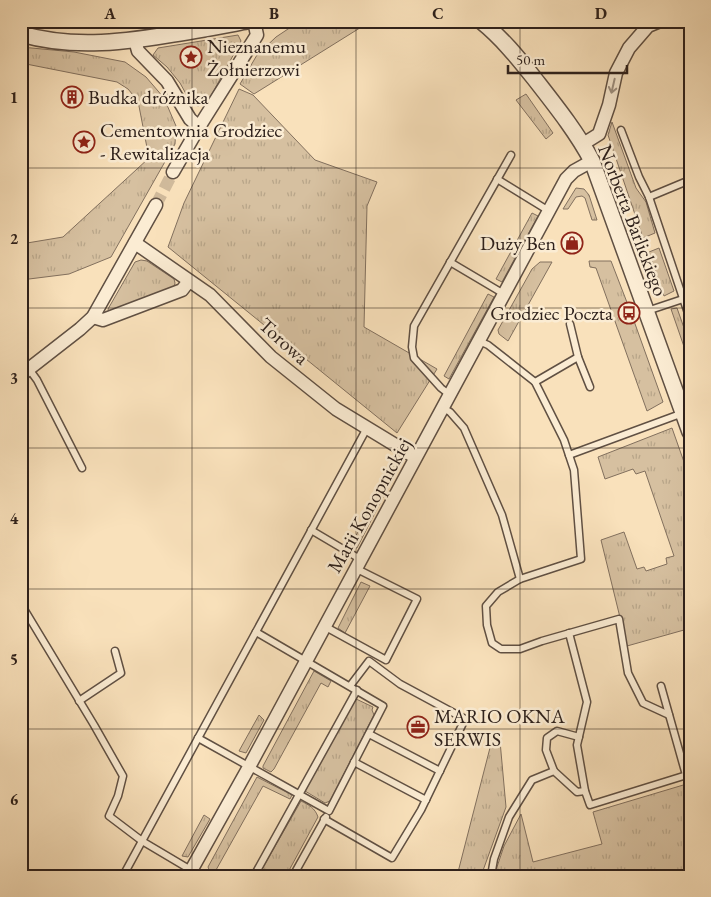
<svg xmlns="http://www.w3.org/2000/svg" width="711" height="897" font-family="'EB Garamond',serif">
	<defs>
		<pattern id="grass-tufts" width="24" height="20" patternUnits="userSpaceOnUse" patternTransform="scale(1.25)"><rect width="24" height="20" fill="#d6c0a0"/><path d="M3 7l-1-3M5 7V3M7 7l1-3M15 17l-1-3M17 17v-4M19 17l1-3" fill="none" stroke="#b8a589"/></pattern>
	</defs>
	<rect width="100%" height="100%" fill="#f9e1bb"/>
	<filter id="stains"><feTurbulence type="fractalNoise" baseFrequency=".004" numOctaves="4"/><feColorMatrix values="0 0 0 0 .2 0 0 0 0 .09 0 0 0 0 .02 0 0 0 .5 -.17"/></filter>
	<radialGradient id="worn" r=".72"><stop offset=".6" stop-color="#630" stop-opacity="0"/><stop offset="1" stop-color="#630" stop-opacity=".3"/></radialGradient>
	<g fill="url(#grass-tufts)" stroke="#82705e">
		<path d="M308,21H371L254,94L240,84L257,55L276,37L294,25Z"/>
		<path d="M238,35L241,41L207,103L198,106L191,103L180,83L167,67L153,55L158,48Z"/>
		<path d="M21,47L74,52L125,62L146,77L164,98L176,126L175,144L111,257L69,274L21,280V244L63,237L149,158L138,101L128,89L117,82L21,63Z"/>
		<path d="M239,89L253,95L315,160L377,182L367,206L364,327L437,369L397,433L168,247L184,203Z"/>
		<path d="M526,94L553,133L546,139L516,100Z"/>
		<path d="M612,122L636,188L646,202L655,233L643,238L608,135Z"/>
		<path d="M576,188L584,189L589,195L597,220H592L585,198L582,196L576,197L568,209H563Z"/>
		<path d="M532,213L538,216L502,282L496,279Z"/>
		<path d="M659,248L674,291L664,296L649,252Z"/>
		<path d="M141,260L147,261L174,279L175,283L174,287L109,312L108,309L135,262Z"/>
		<path d="M589,261H611L628,305L624,307L629,322L634,321L663,402L647,411L596,268L590,267Z"/>
		<path d="M540,262H552L508,341L499,334L498,330L532,269Z"/>
		<path d="M488,294L494,297L449,379L444,376Z"/>
		<path d="M677,308L690,345V364L671,309Z"/>
		<path d="M672,428L690,479V643L684,630L627,646L601,540L624,532L637,569L644,567L646,571L667,564L666,558L674,556L645,471L636,474L633,469L605,479L598,457Z"/>
		<path d="M395,462L400,464L357,548L350,547Z"/>
		<path d="M361,582L370,586L345,633L338,628Z"/>
		<path d="M314,671L331,681L328,687L321,683L274,769L271,772L263,768V766Z"/>
		<path d="M354,698L373,707L372,710L374,715L330,801L325,803L305,791Z"/>
		<path d="M259,715L264,720L246,753L239,751Z"/>
		<path d="M492,740L500,741L506,807L481,876H457Z"/>
		<path d="M257,777L292,795L290,799L263,786L216,870L226,876C215,876 212,878 208,867Z"/>
		<path d="M690,783V876H494L504,846L521,814L533,862L602,844L593,812Z"/>
		<path d="M301,801C309,805 315,808 318,817L286,876H258Z"/>
		<path d="M204,815L210,819L188,857L182,856Z"/>
	</g>
	<g fill="none" stroke-linecap="round" stroke-linejoin="round">
		<path stroke="#d0ba9b" stroke-width="12" stroke-dasharray="12 6" stroke-linecap="butt" d="M156,205L173,172"/>
		<g stroke="#605043" stroke-width="9">
			<g id="service">
				<path d="M172,21L174,34"/>
				<path d="M621,130L639,177L649,197L690,319"/>
				<path d="M497,179L549,211"/>
				<path d="M649,197L685,182"/>
				<path d="M450,262L504,294"/>
				<path d="M647,311L683,299"/>
				<path d="M570,324L578,357"/>
				<path d="M29,369L37,380L82,468"/>
				<path d="M535,382L578,357L590,387"/>
				<path d="M450,395L441,388L414,358L412,347L414,326L511,155"/>
				<path d="M443,408L450,412L464,428L502,515L520,579L581,559L574,470L564,440L535,382L488,345L479,341"/>
				<path d="M569,455L683,413"/>
				<path d="M311,530L360,559"/>
				<path d="M520,579L498,592L486,606L487,625L492,643L501,649H520L542,641L619,619L628,673L643,703L669,715"/>
				<path d="M21,604L94,725L123,776L118,796L109,816L142,841L201,876"/>
				<path d="M324,626L386,660L417,599L355,568"/>
				<path d="M569,633L587,702L577,745L585,791L590,805L690,774"/>
				<path d="M661,686L686,775"/>
				<path d="M79,701L121,673L115,651"/>
				<path d="M369,734L440,771"/>
				<path d="M198,738L329,811L383,706L256,632"/>
				<path d="M354,762L426,800"/>
				<path d="M554,771L546,750L547,738L557,731L579,737"/>
				<path d="M324,819L392,858L421,810L465,719L400,684L369,661L350,686"/>
				<path d="M123,876L367,428"/>
				<path d="M254,876L357,690"/>
				<path d="M293,876L326,817"/>
				<path d="M491,876L494,859L509,817L532,780L554,771L577,792L585,791"/>
			</g>
		</g>
		<g stroke="#605043" stroke-width="15">
			<g id="minor">
				<path d="M135,40L138,51L167,81L190,119L199,127"/>
				<path d="M583,144L599,134L609,105L616,73L629,48L648,26L660,21"/>
				<path d="M173,172L199,127L257,35L254,21"/>
				<path d="M135,243L210,295L271,357L336,409L415,457"/>
				<path d="M93,317L103,320L182,290L189,281"/>
				<path d="M21,375L80,329L93,317L156,205"/>
				<path d="M188,876L249,767L566,179L574,171L592,161"/>
			</g>
		</g>
		<g stroke="#605043" stroke-width="18">
			<g id="tertiary">
				<path d="M481,21C502,38 518,58 534,78C555,105 576,131 592,161L690,432"/>
				<path d="M21,34C70,48 118,43 167,35C194,31 220,26 247,21"/>
			</g>
		</g>
		<use href="#service" stroke="#fbecd3" stroke-width="6"/>
		<use href="#minor" stroke="#fbecd3" stroke-width="12"/>
		<use href="#tertiary" stroke="#fbecd3" stroke-width="15"/>
	</g>
	<defs><path id="oneway-shaft" d="M-6 0H5M1.5-3L5.5 0L1.5 3" fill="none" stroke-width="1.6" stroke-linecap="round" stroke-linejoin="round" transform="scale(1.25)"/></defs>
	<use stroke="#9e9080" href="#oneway-shaft" transform="translate(613 86) rotate(103)"/>
	<path fill="none" stroke="#2d201b" stroke-width="1" stroke-opacity="0.55" d="M192,21V876M356,21V876M520,21V876M21,168H690M21,308H690M21,448H690M21,589H690M21,729H690"/>
	<defs>
		<g id="sight-ring" transform="scale(1.125)"><circle r="9.5" fill="#fbecd3" stroke="#8f2418" stroke-width="1.5"/><path d="M0-6L1.8-2.2L6-1.7L2.9 1.2L3.7 5.4L0 3.3L-3.7 5.4L-2.9 1.2L-6-1.7L-1.8-2.2Z" fill="#8f2418"/></g>
		<g id="building-ring" transform="scale(1.125)"><circle r="9.5" fill="#fbecd3" stroke="#8f2418" stroke-width="1.5"/><path d="M-4-6H4V6H1V3H-1V6H-4ZM-2.5-4.3h1.7v1.8h-1.7ZM.8-4.3h1.7v1.8H.8ZM-2.5-1h1.7V.8h-1.7ZM.8-1h1.7V.8H.8Z" fill="#8f2418"/></g>
		<g id="shop-ring" transform="scale(1.125)"><circle r="9.5" fill="#fbecd3" stroke="#8f2418" stroke-width="1.5"/><path d="M-5-2.5h2.3a2.7 3.5 0 0 1 5.4 0H5L5.5 6h-11ZM-1.5-2.5h3a1.5 2.3 0 0 0-3 0Z" fill="#8f2418"/></g>
		<g id="bus-ring" transform="scale(1.125)"><circle r="9.5" fill="#fbecd3" stroke="#8f2418" stroke-width="1.5"/><path d="M-5-6H5V4H4V6H2V4H-2V6H-4V4H-5ZM-3.5-4V0h7V-4ZM-3.5 1.2v1.5H-2V1.2ZM2 1.2v1.5H3.5V1.2Z" fill="#8f2418"/></g>
		<g id="office-ring" transform="scale(1.125)"><circle r="9.5" fill="#fbecd3" stroke="#8f2418" stroke-width="1.5"/><path d="M-6-3h4V-5.5h4V-3h4V5H-6ZM-1-4.5V-3h2v-1.5ZM-6 0V1H6V0Z" fill="#8f2418"/></g>
	</defs>
	<g fill-rule="evenodd">
		<use href="#sight-ring" x="191" y="57"/>
		<use href="#building-ring" x="72" y="97"/>
		<use href="#sight-ring" x="84" y="142"/>
		<use href="#shop-ring" x="572" y="243"/>
		<use href="#bus-ring" x="629" y="313"/>
		<use href="#office-ring" x="418" y="727"/>
	</g>
	<g text-anchor="middle" dominant-baseline="central" stroke-width="5" stroke-linejoin="round" paint-order="stroke">
		<g font-size="20" fill="#2d201b" stroke="#fbecd3" text-anchor="start">
			<text x="207" y="46">Nieznanemu<tspan x="207" dy="23">Żołnierzowi</tspan></text>
			<text x="88" y="97">Budka dróżnika</text>
			<text x="100" y="130">Cementownia Grodziec<tspan x="100" dy="23">- Rewitalizacja</tspan></text>
			<text x="556" y="243" text-anchor="end">Duży Ben</text>
			<text x="613" y="313" text-anchor="end">Grodziec Poczta</text>
			<text x="434" y="716">MARIO OKNA<tspan x="434" dy="23">SERWIS</tspan></text>
		</g>
		<g font-size="20" fill="#2d201b" stroke="#fbecd3">
			<text transform="translate(633 220) rotate(69)">Norberta Barlickiego</text>
			<text transform="translate(284 341) rotate(42)">Torowa</text>
			<text transform="translate(369 505) rotate(-61)">Marii Konopnickiej</text>
		</g>
	</g>
	<rect width="711" height="897" fill="none" stroke="#f9e1bb" stroke-width="55"/>
	<path d="M508 65v8h119v-8" fill="none" stroke="#2d201b" stroke-width="2.5"/>
	<text x="516" y="65" font-size="15" fill="#2d201b" stroke="#fbecd3" stroke-width="4" paint-order="stroke">50 m</text>
	<rect x="28" y="28" width="656" height="842" fill="none" stroke="#2d201b" stroke-width="2"/>
	<g font-size="16" text-anchor="middle" font-weight="bold" fill="#2d201b">
		<text x="110" y="19">A</text>
		<text x="274" y="19">B</text>
		<text x="438" y="19">C</text>
		<text x="601" y="19">D</text>
		<text x="14" y="103">1</text>
		<text x="14" y="244">2</text>
		<text x="14" y="384">3</text>
		<text x="14" y="524">4</text>
		<text x="14" y="665">5</text>
		<text x="14" y="805">6</text>
	</g>
	<rect width="100%" height="100%" filter="url(#stains)"/>
	<rect width="100%" height="100%" fill="url(#worn)"/>
</svg>
